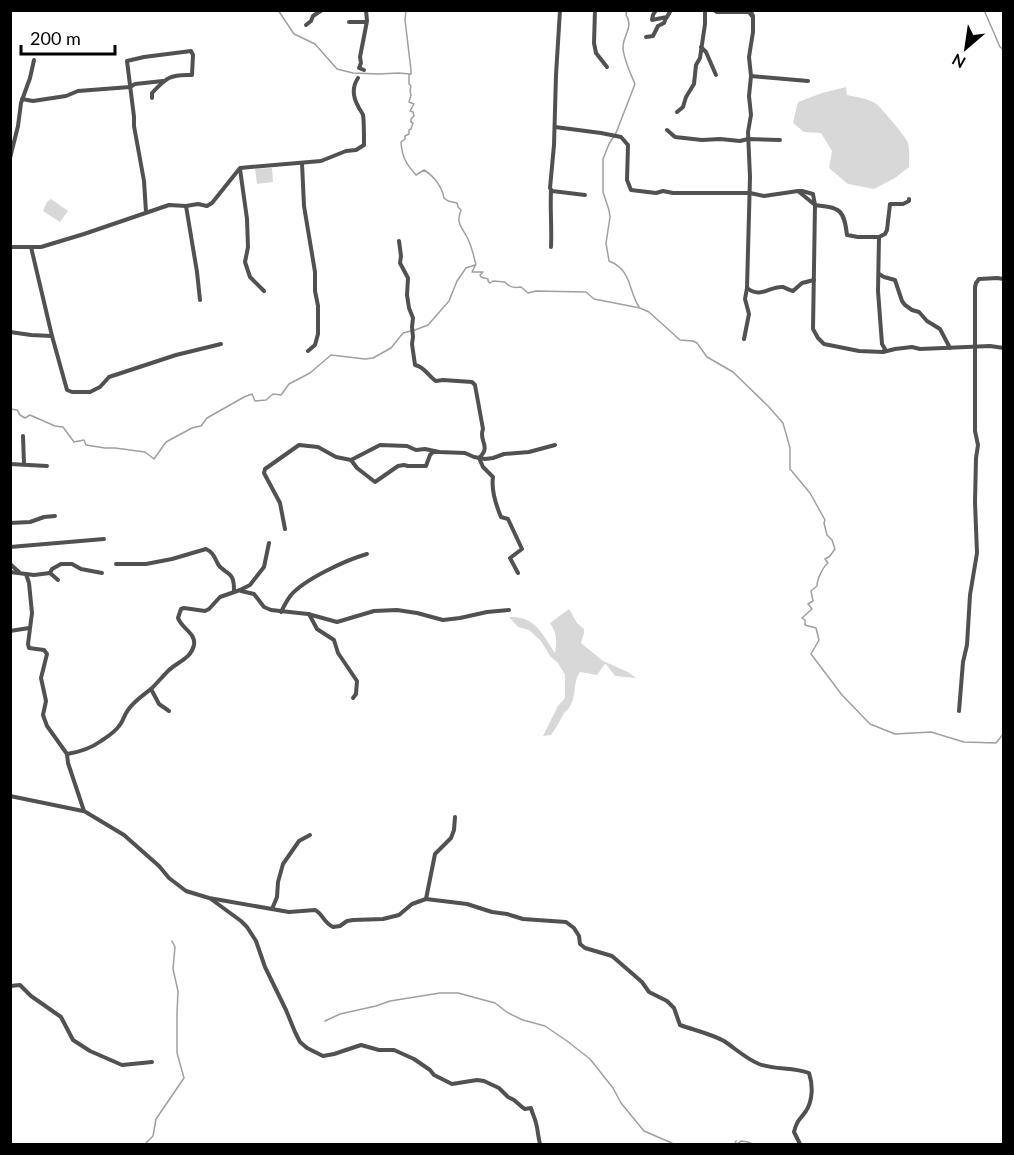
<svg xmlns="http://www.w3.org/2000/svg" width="1014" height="1155" font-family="Lato,sans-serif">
	<rect width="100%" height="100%" fill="#fff"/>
	<g fill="#d8d8d8">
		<path d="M846,87L847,95C856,97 866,98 875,103C878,104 908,139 908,143C910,150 909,160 909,167L895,178L874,189L848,184L829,168L832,151L821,133L804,132L793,123L798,102L822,93Z"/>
		<path d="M272,168L273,182L257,184L255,169Z"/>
		<path d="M51,199L68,211L60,222L43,211L47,202Z"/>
		<path d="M569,609L577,623L584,629V633L581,643L603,661L628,672L636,678L615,676L606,664L604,665L597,675L580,672C572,684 577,695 570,706C569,709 566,711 564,713C560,721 556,728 551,735L543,736L558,706L565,698V675L558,663L550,656L541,641L529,630L518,627L509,617C536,616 542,634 555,653C557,641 557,633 550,623Z"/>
	</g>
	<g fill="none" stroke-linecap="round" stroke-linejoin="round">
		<g stroke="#9f9f9f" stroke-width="1.5">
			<path d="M278,10L294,34L315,44L337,69L353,73L379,74L399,73L410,74"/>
			<path d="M406,10L405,20L411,70V74L409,75V84L411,86L410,91L411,95L409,102L414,104L410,111L413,112L414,116L411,119V122L413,123L411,129L409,130V134L405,136V139L401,142C402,157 406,164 416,175L424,170C434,176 442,187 444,198L448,201L457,203L458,207L461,210C456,223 461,226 467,237C469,241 471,246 472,250C474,255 474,260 476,264L472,272H483L480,275L481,277L488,279V281L490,283L493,281L505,282C509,288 515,288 521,287L528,293L536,291L586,292L594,299L640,308L649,312L680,340L693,341L697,343L707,357L733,372L768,406L783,423L790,448V469L810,493L825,520L824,523L827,535L832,540L835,549L830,556L825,559L828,563C823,567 817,579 817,586L811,591L813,601L808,604L812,609L802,618L805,620V625L816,628L819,640L811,654L842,695L870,724L895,734L931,732L964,742L996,743L1004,733"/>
			<path d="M627,10L626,15C634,26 623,36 623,47C623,57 631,75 635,84L616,133L609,144L603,159V192L609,210L610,217L606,243L609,261C632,270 628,290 639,307"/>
			<path d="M984,10L1000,47L1004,50"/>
			<path d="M10,409L17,410L20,415L25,418L30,415L55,426L63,427L74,442L84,440L86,445L105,448H115L145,452L154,459L166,442L192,428L201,426L207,418L244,397L252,394L255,401L266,400L273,394L281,395L289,384L310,373L331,355L365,359L373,358L391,348L403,333L415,330L428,325L449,301L457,281L466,268L475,265"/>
			<path d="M325,1021L340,1014L376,1006L390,1001L440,993H458L495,1003L508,1013L523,1020L545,1026L567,1041L590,1059L613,1088L621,1103L644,1131L674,1144"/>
			<path d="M145,1144L153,1136L156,1119L184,1078L177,1053V1013L178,991L173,969L175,947L172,941"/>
			<path d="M735,1144L736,1141"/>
			<path d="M737,1144L741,1141L748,1142L752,1144"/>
		</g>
		<g stroke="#515151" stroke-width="4">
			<path d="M560,10L556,75L554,145L550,188L552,191L585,195"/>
			<path d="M595,10L594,43L596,53L607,67"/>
			<path d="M656,10L653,15L652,20L667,17L671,10"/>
			<path d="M714,10L717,12H749L752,16"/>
			<path d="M349,22H366"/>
			<path d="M306,25L311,21L313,16L322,10"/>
			<path d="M646,37L653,36L658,26L664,23L666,18"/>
			<path d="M701,47L706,52L716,75"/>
			<path d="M364,70L359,68L361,63L360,57L367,21L366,10"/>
			<path d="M751,76L808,81"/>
			<path d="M22,99L33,101L66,96L78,91L130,87L135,84L163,81"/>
			<path d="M677,112L683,107L686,97L694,84L696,65L700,58L705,24V10"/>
			<path d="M555,127L601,133L621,137L628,145L627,180L631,190L656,193L663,191L673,193H750L764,196L798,191L815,205L813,329L818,338L824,344L859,351L883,352L895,349L912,347L920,349L990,346L1004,348"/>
			<path d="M667,130L675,137L702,140L720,139L740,141L748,139L780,140"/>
			<path d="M10,158L18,126L21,103L30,78L34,60"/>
			<path d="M302,163L304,206L315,272V291L318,306V334L315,345L308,351"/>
			<path d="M240,169L247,219L248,247L245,262L250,277L264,291"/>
			<path d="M551,191C550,210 552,228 551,247"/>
			<path d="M799,191H802L813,194L815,205C840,208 844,209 847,235L858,237H879"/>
			<path d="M186,206L197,272L200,300"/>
			<path d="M146,212L144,181L134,126V117L127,61L144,57L191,51L193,55L192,75C170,74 166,78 152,93V98"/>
			<path d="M399,241L401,256L400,263L408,278L407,295L409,308L413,318L412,327L413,337L412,344L415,365C425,367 428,376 436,381L443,380L472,382L475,385L483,429C478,441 492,446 479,458L483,467L493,477C491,490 496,505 501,517L508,519L522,549L510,558L518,573"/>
			<path d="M10,247H41L84,234L169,205L186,206L198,204L207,206L212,203L240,168L321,161L346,151L356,150L364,145C364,139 364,120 363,115C362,112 359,109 358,106C353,97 352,87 358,78"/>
			<path d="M31,247L52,336L67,390L72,392H90L100,387L109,377L176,355L221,344"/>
			<path d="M879,274L884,277L895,280L902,301L905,305L912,310L919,312L927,321L940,329L950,348"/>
			<path d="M747,288C761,299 769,286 783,287C786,288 789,290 793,291L802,283L814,280"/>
			<path d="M10,332L31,335L52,336"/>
			<path d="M744,339L749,314L745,299L747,288L750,177L748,132L751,115L749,96L751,76L749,57L753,32V16L750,10"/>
			<path d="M883,352L885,349L882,344L878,291L879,237L885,234L887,230L890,204H903L909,201V199"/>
			<path d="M23,436L24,464"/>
			<path d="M351,460L380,445L407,446L416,450L425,449L439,452L465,453L474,457L485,459L493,458L504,454L529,452L555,445"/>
			<path d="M10,464L47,466"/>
			<path d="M10,523L30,522L44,517L55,516"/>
			<path d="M285,529L280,503L264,473L265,469L299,445L318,447L336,457L351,460L357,468L375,482L398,466L404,465L408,466H426L430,455L433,452H439"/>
			<path d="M10,547L104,539"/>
			<path d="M10,564L19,572"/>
			<path d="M116,564H146L172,559L206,549C214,553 214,557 218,564C220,568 222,568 225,571C234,576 234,582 234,592"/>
			<path d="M10,572L34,575L50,573L58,580"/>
			<path d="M50,573L52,569L61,564H72L81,569L102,573"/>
			<path d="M26,574L29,583L32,613L28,644L29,648L44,650L47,654L41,678L46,701L43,715L47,726L67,754L68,763L84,811L124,835L159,866L169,878L186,891L209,898L289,912L315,910C323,914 323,922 333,927L340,926L347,921L353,920L383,919L399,915L412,904L426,899L435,854L451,838L454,830L455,817"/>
			<path d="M241,591L254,594L264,607L271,610L308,614L337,622L374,611L397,610L417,613L443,620L460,618L487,612L509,610"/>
			<path d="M281,612C284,606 287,600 291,595C305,579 346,560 367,554"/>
			<path d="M309,614L317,629L334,640L338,653L357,681L356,694L353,698"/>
			<path d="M10,631L29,628"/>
			<path d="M151,689L159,704L169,711"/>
			<path d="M959,711L963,662L967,645L970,595L977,553L975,502L976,458L978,445L975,431V287L976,283L979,279L997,278L1004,279"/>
			<path d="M67,754C80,752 90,749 101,741C107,737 115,732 119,726C123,722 124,715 128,710C135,700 144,695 152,688C158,682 163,676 168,671C177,662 191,659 194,645C196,633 182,629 178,618L181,609L184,608L205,611L209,609L220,597L240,590L250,585L264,567L269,543"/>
			<path d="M10,796L83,811"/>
			<path d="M211,899L241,921L247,927L256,941L265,967L286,1010L295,1032L300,1042L307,1048L323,1056L334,1054L361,1045L379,1050H394L414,1059L430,1070L434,1075L452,1084L477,1080L484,1081L499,1088L508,1097L514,1100L522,1107L525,1109L531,1108C532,1113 535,1118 536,1123C538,1130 538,1137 540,1144"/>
			<path d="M426,899L467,904L492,912L507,914L523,919L566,922L574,928L579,936L580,944L585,948L612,956L642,982L649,992L667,1001L674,1008L680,1025C694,1030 711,1034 724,1041C736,1049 745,1058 759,1064C775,1070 793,1067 809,1073C813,1085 813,1100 806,1111C799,1121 797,1120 794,1132L800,1144"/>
			<path d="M272,909L277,897L278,882L283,864L299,841L310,835"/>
			<path d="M10,986L20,985L31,996L61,1017L73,1040L90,1051L122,1065L152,1062"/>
		</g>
	</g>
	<rect width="1014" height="1155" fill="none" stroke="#000000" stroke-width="24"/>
	<g transform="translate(966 48) rotate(209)" stroke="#ffffff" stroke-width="4.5" paint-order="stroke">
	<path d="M0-4.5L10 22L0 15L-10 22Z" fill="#000000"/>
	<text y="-9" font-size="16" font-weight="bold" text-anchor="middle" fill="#000000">N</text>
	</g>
	<path d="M21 45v9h94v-9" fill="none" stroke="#000000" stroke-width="3"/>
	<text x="30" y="45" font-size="18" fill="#000000" stroke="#ffffff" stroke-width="4.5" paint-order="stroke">200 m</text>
</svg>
